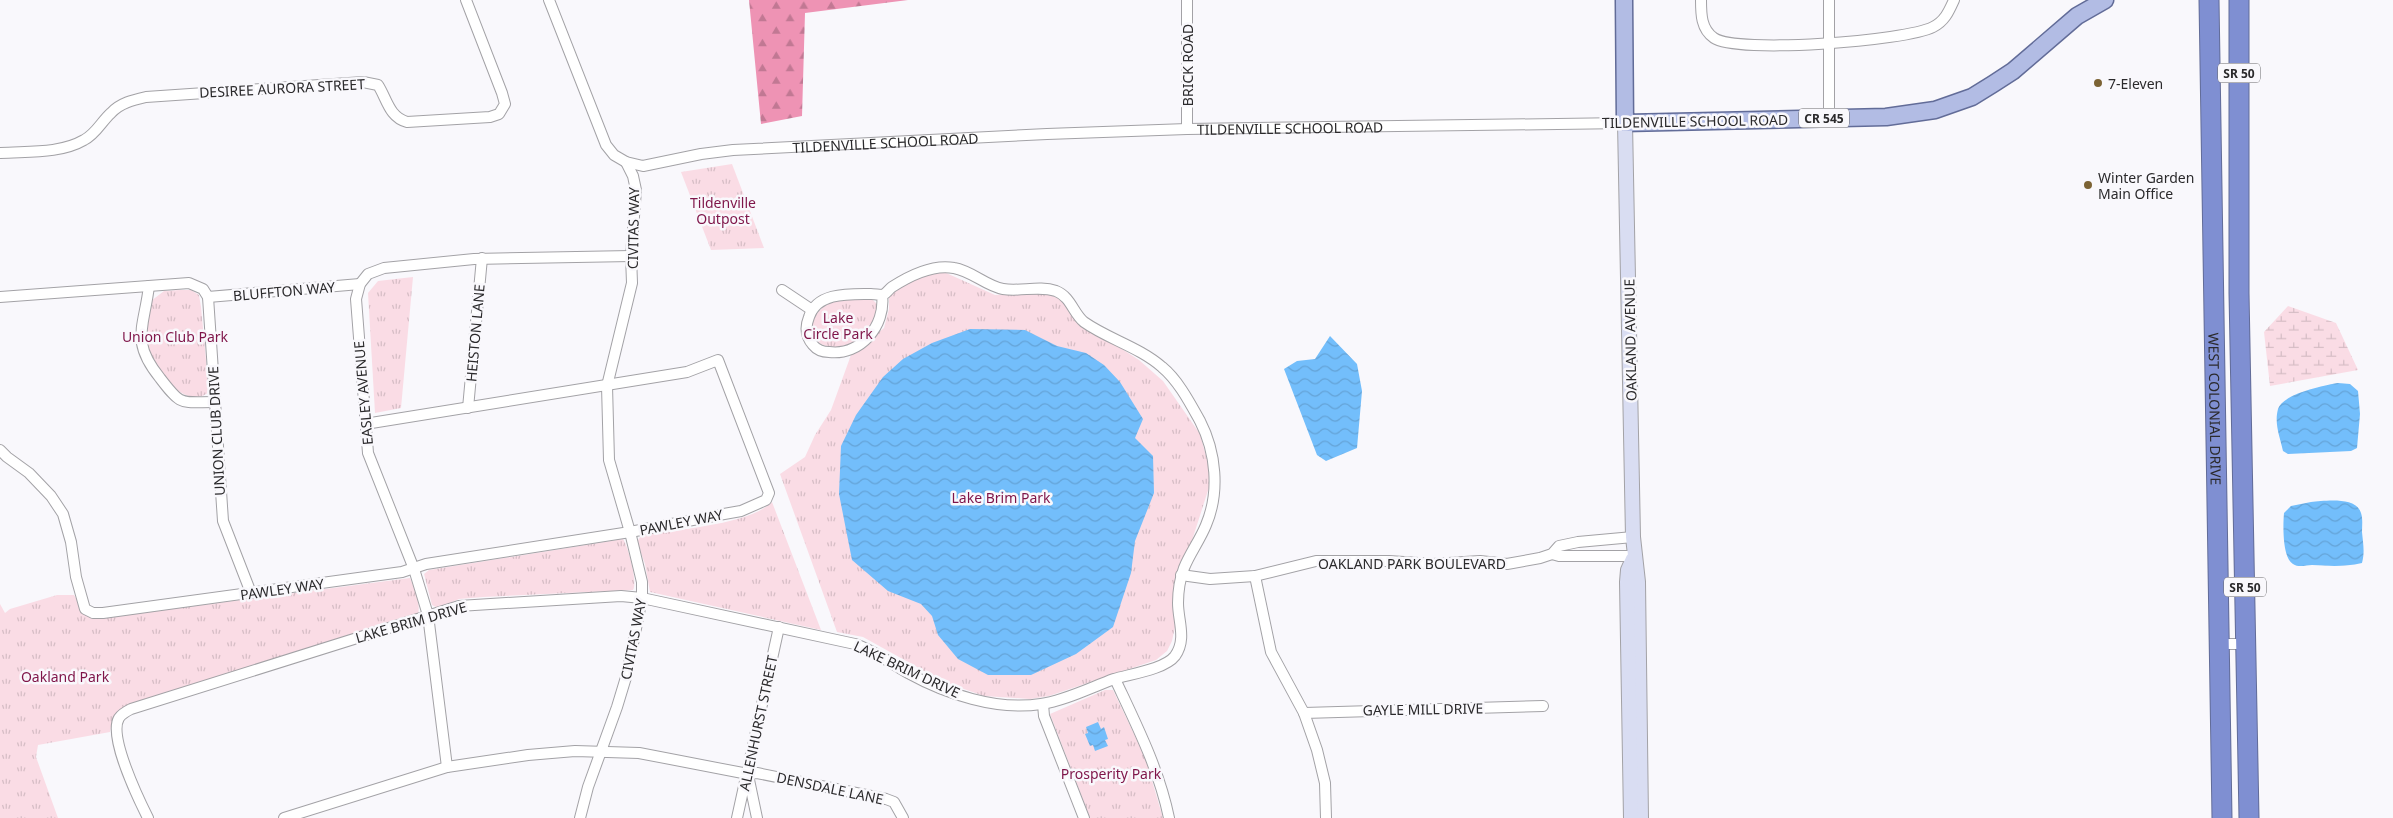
<svg xmlns="http://www.w3.org/2000/svg" width="2393" height="818" font-family="'Noto Sans',sans-serif">
	<defs>
		<pattern id="forest-firs" width="22" height="20" patternUnits="userSpaceOnUse" patternTransform="scale(1.25)"><rect width="22" height="20" fill="#ee93b4"/><path d="M5 1l3.5 6h-7zM16 11l3.5 6h-7z" fill="#c17893"/></pattern>
		<pattern id="wetland-marsh" width="20" height="14" patternUnits="userSpaceOnUse" patternTransform="scale(1.25)"><rect width="20" height="14" fill="#fadce5"/><path d="M1 5h8M5 5V1M11 12h8M15 12V8" fill="none" stroke="#d6bdc5"/></pattern>
		<pattern id="park-tufts" width="24" height="20" patternUnits="userSpaceOnUse" patternTransform="scale(1.25)"><rect width="24" height="20" fill="#fadce5"/><path d="M3 7l-1-3M5 7V3M7 7l1-3M15 17l-1-3M17 17v-4M19 17l1-3" fill="none" stroke="#d6bdc5"/></pattern>
		<pattern id="water-waves" width="16" height="10" patternUnits="userSpaceOnUse" patternTransform="scale(1.25)"><rect width="16" height="10" fill="#73befb"/><path d="M0 5q4-4 8 0t8 0" fill="none" stroke="#64a3d7"/></pattern>
	</defs>
	<rect width="100%" height="100%" fill="#f9f8fc"/>
	<path fill="url(#forest-firs)" d="M749,0H908L805,13L802,116L761,124Z"/>
	<path fill="url(#wetland-marsh)" d="M2288,306L2336,323L2358,370L2270,386L2264,332Z"/>
	<g fill="url(#park-tufts)">
		<path d="M732,164L764,248L711,250L681,172Z"/>
		<path d="M944,272L995,295L1046,293L1068,303L1080,322L1139,360L1163,381L1200,434L1212,478L1172,603L1175,627L1172,641L1167,651L1156,660L1049,696L1030,699L984,696L944,682L863,637L837,632L780,474L805,457L815,435L831,410L851,355L884,328L889,309V294L913,279Z"/>
		<path d="M413,277L401,408L375,413L368,293L378,281Z"/>
		<path d="M180,290H191L199,295L201,307L209,392C186,412 151,368 147,347C145,331 149,316 151,301L164,291Z"/>
		<path d="M872,299L878,305C869,369 791,351 816,315C820,309 826,304 834,302C846,298 860,301 872,299Z"/>
		<path d="M772,502L821,630L650,592L645,564L637,542L640,537L648,534C680,529 750,524 772,502Z"/>
		<path d="M623,539C628,546 638,582 633,590L483,597L459,599L438,608L432,605L424,574L429,570Z"/>
		<path d="M410,578C414,588 421,603 418,614L129,705C117,713 112,718 110,732L38,745L36,757L58,818H0V604L5,613L10,609L57,595H74L86,615L93,619Z"/>
		<path d="M1105,690H1113L1145,757L1163,818H1090L1050,714Z"/>
	</g>
	<g fill="url(#water-waves)">
		<path d="M970,329L1025,330L1057,346L1086,353L1104,365L1120,382L1143,419L1135,438L1153,456L1154,493L1135,541L1131,573L1113,627L1076,654L1031,675H988L958,659L938,635L932,616L921,604L888,591L852,560L839,494L841,446L856,415L883,377L903,359L932,343Z"/>
		<path d="M1330,336L1357,364L1362,391L1357,448L1326,461L1317,455L1284,369L1297,361L1315,359Z"/>
		<path d="M2338,383L2350,384L2358,391L2360,414L2357,448L2351,451L2288,454L2283,451C2280,437 2274,424 2278,409C2282,394 2325,385 2338,383Z"/>
		<path d="M2311,502C2324,501 2356,496 2361,513C2363,519 2362,526 2362,532C2363,543 2365,552 2362,563C2344,567 2330,566 2312,565C2306,565 2299,568 2293,564C2282,558 2283,524 2284,513L2291,506Z"/>
		<path d="M1098,722L1101,729L1104,727L1108,739L1105,740L1108,746L1095,751L1093,745L1090,746L1085,734L1088,733L1086,727Z"/>
	</g>
	<g fill="none" stroke-linecap="round" stroke-linejoin="round">
		<g stroke="#a3a2a6" stroke-width="12">
			<g id="street">
				<path id="s1" d="M549,0L606,145L614,155L626,162L643,166L701,154L733,150L1047,134L1187,129L1625,123"/>
				<path d="M1187,0V129"/>
				<path d="M1701,0C1701,14 1701,29 1714,38C1737,54 1906,41 1933,27C1945,21 1949,11 1954,0"/>
				<path d="M1829,0V118"/>
				<path d="M0,153C27,151 60,154 84,140C96,134 101,122 111,113C120,103 133,100 146,97L363,82L378,85C387,99 389,117 407,122L490,117L499,114L505,104L502,93L466,0"/>
				<path d="M149,286C144,328 130,341 160,378C182,407 180,402 215,402"/>
				<path d="M782,290L812,310"/>
				<path d="M0,297L189,283L203,289L208,297L223,521L251,593"/>
				<path d="M208,297L360,284"/>
				<path d="M468,408L482,258"/>
				<path d="M0,450L7,457L29,473L51,496L63,514L71,542L76,577L85,609L93,613H103L402,572L426,564L630,532L724,514L741,511L766,500L769,493L718,360L687,372L365,424"/>
				<path d="M1552,554L1559,556H1635"/>
				<path d="M1181,575L1210,579L1255,576L1316,561H1389L1433,564L1480,561L1507,564L1540,558L1552,554L1559,546L1578,542L1633,537"/>
				<path d="M1255,576L1271,652L1304,713L1317,750L1325,783L1326,818"/>
				<path d="M2219,644H2246"/>
				<path d="M1115,679C1136,724 1159,769 1169,818"/>
				<path d="M1043,704L1044,716L1084,818"/>
				<path d="M1304,713L1543,706"/>
				<path d="M447,767L428,615L414,569L368,453L356,299L360,284L368,274L384,268L474,259L631,256"/>
				<path d="M748,775L757,818"/>
				<path d="M148,818C139,800 108,736 119,718C121,715 127,711 131,709L459,606L621,596L642,598L855,644C875,651 890,663 908,673C946,694 997,711 1041,704C1064,701 1092,687 1114,679C1131,674 1165,669 1175,656C1187,639 1178,621 1178,603C1178,591 1180,579 1184,568C1190,553 1200,540 1206,525C1220,492 1216,452 1200,421C1190,403 1178,380 1162,367C1139,347 1108,339 1084,322C1073,313 1071,297 1056,291C1039,285 1021,292 1003,289C986,286 972,271 954,268C933,264 909,276 892,287C889,289 887,293 883,295C881,295 873,294 871,294C849,294 817,292 809,317C805,327 806,337 813,345C817,350 823,352 829,352C860,356 886,326 882,295"/>
				<path d="M284,818L447,767L528,755L575,751L639,753L748,774L757,773L886,799L894,802L903,818"/>
				<path d="M580,818L588,787L617,707L627,674L642,598V582L630,532L609,460L607,386L632,283L631,256L636,190L633,176L626,162"/>
				<path d="M737,818L779,627"/>
			</g>
		</g>
		<g stroke="#a3a2a6" stroke-width="16">
			<g id="secondary">
				<path d="M1625,123L1633,537L1638,582L1641,818"/>
				<path d="M1631,818L1627,582L1628,570L1633,559"/>
			</g>
		</g>
		<g stroke="#626c98" stroke-width="19">
			<path id="primary" d="M1624,0L1625,123L1886,117L1935,110L1972,97L1993,84L2013,71L2077,16L2105,0"/>
		</g>
		<g stroke="#626c98" stroke-width="21">
			<g id="highway">
				<path id="s2" d="M2209,0L2222,818"/>
				<path d="M2239,0V293L2249,818"/>
			</g>
		</g>
		<use href="#street" stroke="#fff" stroke-width="10"/>
		<use href="#secondary" stroke="#d9ddf2" stroke-width="14"/>
		<use href="#primary" stroke="#b2bce4" stroke-width="16"/>
		<use href="#highway" stroke="#7f8fd2" stroke-width="19"/>
	</g>
	<g fill="#7c6334" stroke="#f9f8fc" stroke-width="2">
		<circle cx="2098" cy="83" r="5"/>
		<circle cx="2088" cy="185" r="5"/>
	</g>
	<g text-anchor="middle" dominant-baseline="central" stroke-width="5" stroke-linejoin="round" paint-order="stroke">
		<g fill="#f9f8fc" stroke="#69686a" stroke-width="1">
			<rect x="2218" y="63.5" width="42" height="19" rx="4"/>
			<rect x="1799" y="108.5" width="50" height="19" rx="4"/>
			<rect x="2224" y="577.5" width="42" height="19" rx="4"/>
		</g>
		<g font-size="12" font-weight="bold" fill="#2b2a2c">
			<text x="2239" y="73">SR 50</text>
			<text x="1824" y="118">CR 545</text>
			<text x="2245" y="587">SR 50</text>
		</g>
		<g font-size="14" fill="#2b2a2c" stroke="#f9f8fc">
			<text transform="translate(1187 65) rotate(-90)">BRICK ROAD</text>
			<text transform="translate(282 88) rotate(-3)">DESIREE AURORA STREET</text>
			<text transform="translate(1695 121) rotate(-1)">TILDENVILLE SCHOOL ROAD</text>
			<text stroke="none"><textPath href="#s1" startOffset="849">TILDENVILLE SCHOOL ROAD</textPath></text>
			<text stroke="none"><textPath href="#s1" startOffset="444">TILDENVILLE SCHOOL ROAD</textPath></text>
			<text transform="translate(633 228) rotate(-89)">CIVITAS WAY</text>
			<text transform="translate(284 291) rotate(-5)">BLUFFTON WAY</text>
			<text transform="translate(475 333) rotate(-85)">HEISTON LANE</text>
			<text transform="translate(1630 340) rotate(-91)">OAKLAND AVENUE</text>
			<text transform="translate(363 393) rotate(-95)">EASLEY AVENUE</text>
			<text stroke="none"><textPath href="#s2" startOffset="409">WEST COLONIAL DRIVE</textPath></text>
			<text transform="translate(216 431) rotate(-93)">UNION CLUB DRIVE</text>
			<text transform="translate(681 522) rotate(-11)">PAWLEY WAY</text>
			<text x="1412" y="563">OAKLAND PARK BOULEVARD</text>
			<text transform="translate(282 589) rotate(-8)">PAWLEY WAY</text>
			<text transform="translate(411 622) rotate(-16)">LAKE BRIM DRIVE</text>
			<text transform="translate(633 639) rotate(-79)">CIVITAS WAY</text>
			<text transform="translate(907 669) rotate(25)">LAKE BRIM DRIVE</text>
			<text transform="translate(1423 709) rotate(-1)">GAYLE MILL DRIVE</text>
			<text transform="translate(758 723) rotate(-78)">ALLENHURST STREET</text>
			<text transform="translate(830 788) rotate(12)">DENSDALE LANE</text>
		</g>
		<g font-size="14" fill="#2b2a2c" stroke="#f9f8fc" text-anchor="start">
			<text x="2108" y="83">7-Eleven</text>
			<text x="2098" y="177">Winter Garden<tspan x="2098" dy="16">Main Office</tspan></text>
		</g>
		<g font-size="14" fill="#7f1549" stroke="#f9f8fc">
			<text x="723" y="202">Tildenville<tspan x="723" dy="16">Outpost</tspan></text>
			<text x="838" y="317">Lake<tspan x="838" dy="16">Circle Park</tspan></text>
			<text x="175" y="336">Union Club Park</text>
			<text x="1001" y="497">Lake Brim Park</text>
			<text x="65" y="676">Oakland Park</text>
			<text x="1111" y="773">Prosperity Park</text>
		</g>
	</g>
</svg>
